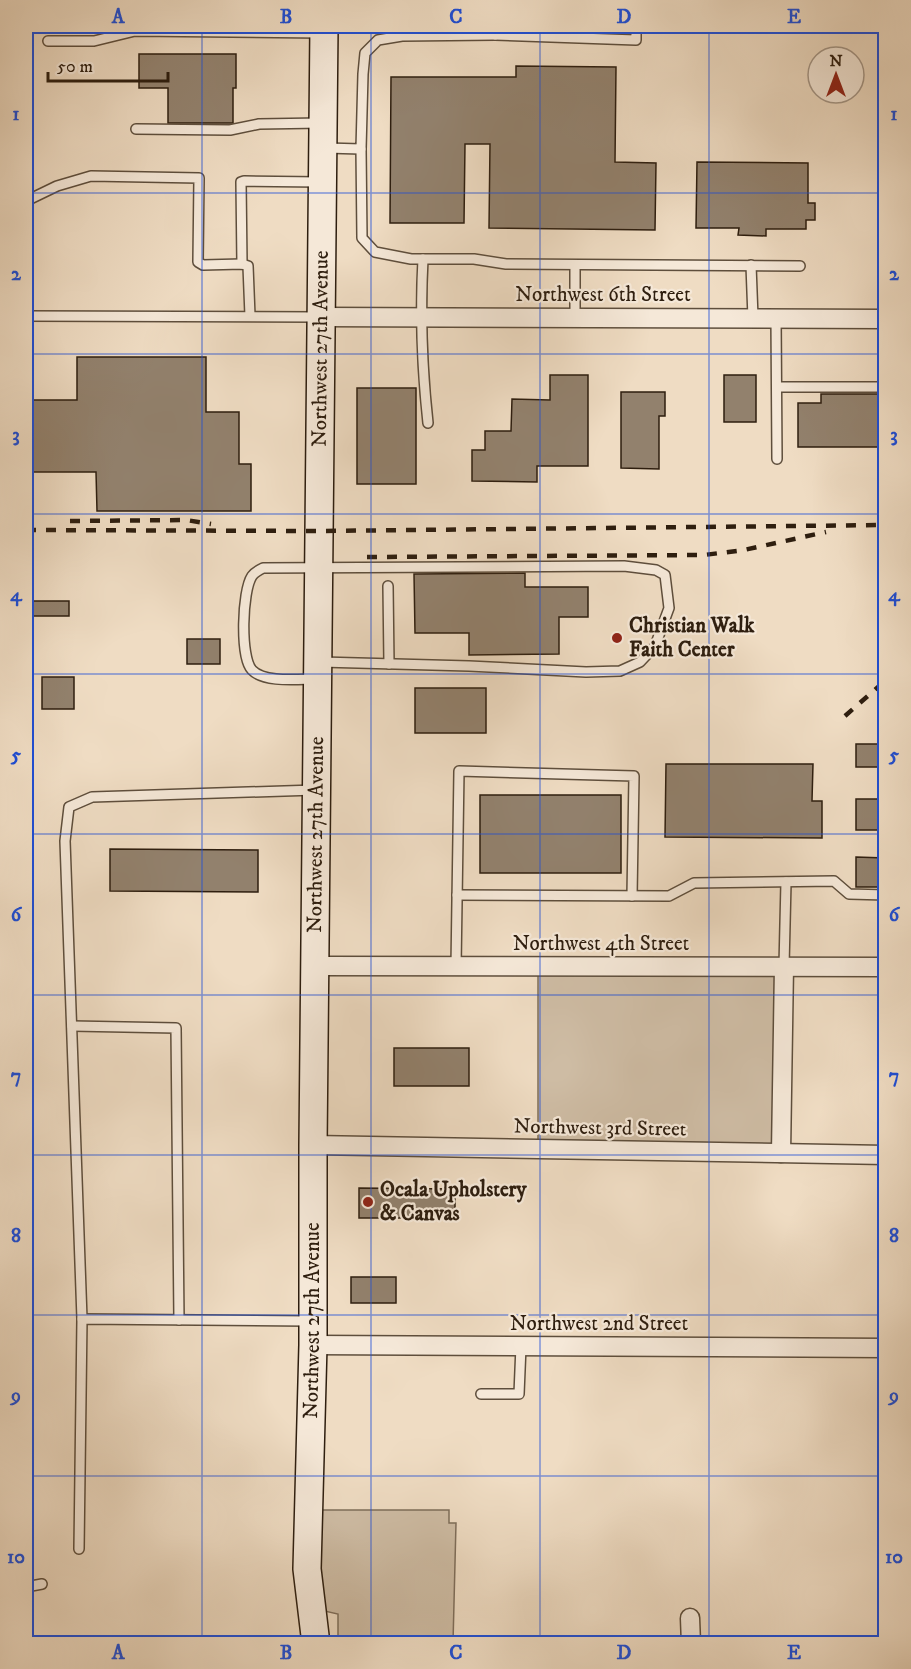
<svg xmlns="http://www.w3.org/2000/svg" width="911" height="1669" font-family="'IM FELL DW Pica',serif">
	<rect width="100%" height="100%" fill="#efdcc3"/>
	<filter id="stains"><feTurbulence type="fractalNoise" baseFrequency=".00333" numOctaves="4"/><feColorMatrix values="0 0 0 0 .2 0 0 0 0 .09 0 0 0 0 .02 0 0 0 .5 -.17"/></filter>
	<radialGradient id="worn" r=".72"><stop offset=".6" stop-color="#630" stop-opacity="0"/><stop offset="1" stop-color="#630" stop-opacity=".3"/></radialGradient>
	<g fill="#cebca4" stroke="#7e6d5a" stroke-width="1.5">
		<path d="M538,975H776L773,1144L538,1140Z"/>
		<path d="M317,1510H449V1523H456L453,1643H338V1614L320,1610Z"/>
	</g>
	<g fill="#92816d" stroke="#2e1e0f" stroke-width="1.5">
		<path d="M139,54H236V88H233V123H168V88H139Z"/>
		<path d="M516,66L616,67L615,162L656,163L655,230L489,228L490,144H465L464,223H390L391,77H516Z"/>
		<path d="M697,162L808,163V203H815V220H806V229H766V236L738,235L739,228H696Z"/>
		<path d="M77,357H206V412H239V464H251V511H97L96,472H26V400H77Z"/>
		<path d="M550,375H588V466H537V482L472,481V450H485V431H511L512,399L550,400Z"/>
		<rect x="724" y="375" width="32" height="47"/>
		<rect x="357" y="388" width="59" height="96"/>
		<path d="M621,392H665V416H659V469L621,468Z"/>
		<path d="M821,394H885V447H798V403H821Z"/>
		<path d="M525,573V587H588V617H559V654L469,655V633H415L414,574Z"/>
		<rect x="26" y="601" width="43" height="15"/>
		<rect x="187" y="639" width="33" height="25"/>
		<rect x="42" y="677" width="32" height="32"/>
		<rect x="415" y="688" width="71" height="45"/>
		<rect x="856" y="744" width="29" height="23"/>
		<path d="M666,764H813L812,801H822V838L665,837Z"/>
		<rect x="480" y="795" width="141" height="78"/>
		<rect x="856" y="799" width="29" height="31"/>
		<path d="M110,849L258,850V892L110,891Z"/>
		<path d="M856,857L885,858V887H856Z"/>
		<rect x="394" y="1048" width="75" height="38"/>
		<path d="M359,1188L455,1189V1218H359Z"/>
		<rect x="351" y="1277" width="45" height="26"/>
	</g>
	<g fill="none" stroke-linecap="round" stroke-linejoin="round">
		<g stroke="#5e4e3c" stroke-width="12">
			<g id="service">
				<path d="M495,35L636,40V26"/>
				<path d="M48,41H94L135,31L322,33"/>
				<path d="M136,129L230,130L259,124L321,123"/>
				<path d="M326,148L361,149L363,74L365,53L378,40L402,36L495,35L496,26"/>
				<path d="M361,149L362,238L375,252L411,259H474L506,264L800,266"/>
				<path d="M26,201L57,186L91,176L199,178L198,262L203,265L242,264L248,266L250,316"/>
				<path d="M423,259C420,314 422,368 428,423"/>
				<path d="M242,264L241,182L244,181L320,182"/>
				<path d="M751,265L753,318"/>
				<path d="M575,266V317"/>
				<path d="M26,316L318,317"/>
				<path d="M776,318L777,459"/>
				<path d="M777,387H886"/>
				<path d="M388,586L389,664"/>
				<path d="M315,679C299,679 264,683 252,670C240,657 242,591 252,576C255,572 259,570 263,568L624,566L656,570L665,575L669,608L655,646L640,662L620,671L586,672L469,666L321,662"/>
				<path d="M457,895L669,896L694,883L834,881L849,894L886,895"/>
				<path d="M456,966L459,771L634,776L632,896"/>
				<path d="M784,966L786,882"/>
				<path d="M72,1026L176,1028L179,1320"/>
				<path d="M82,1319L65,841L69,807L92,797L315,790"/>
				<path d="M481,1394H519L521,1346"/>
				<path d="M79,1549L82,1319L309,1321"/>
				<path d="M26,1587L42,1584"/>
			</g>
		</g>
		<g stroke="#5e4e3c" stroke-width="21">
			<g id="minor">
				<path d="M321,317L886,319"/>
				<path d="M316,966L886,967"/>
				<path d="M313,1145L886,1155"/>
				<path d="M781,1153L784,966"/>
				<path d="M313,1345L886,1348"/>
				<path d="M690,1618L691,1644"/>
			</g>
		</g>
		<g stroke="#2e1e0f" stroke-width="30">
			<g id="secondary">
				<path id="s1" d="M316,1644L307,1569L313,1345V1145L324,26"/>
			</g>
		</g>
		<use href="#service" stroke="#f5e8d8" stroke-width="9"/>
		<use href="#minor" stroke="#f5e8d8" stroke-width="18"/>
		<use href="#secondary" stroke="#f5e8d8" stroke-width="27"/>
		<g stroke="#2e1e0f" stroke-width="4.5" stroke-dasharray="10 10" stroke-linecap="butt">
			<path d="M70,521L186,520L211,524"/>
			<path d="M26,530L319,531L886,525"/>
			<path d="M367,557L704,555L744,550L826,532"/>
			<path d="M845,716L886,680"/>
		</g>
	</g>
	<path fill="none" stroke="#1d4ed8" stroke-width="1.5" stroke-opacity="0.55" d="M202,26V1644M371,26V1644M540,26V1644M709,26V1644M26,193H886M26,354H886M26,514H886M26,674H886M26,834H886M26,995H886M26,1155H886M26,1315H886M26,1476H886"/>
	<g fill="#8f2418" stroke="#f5e8d8" stroke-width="2">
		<circle cx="617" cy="638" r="6"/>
		<circle cx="368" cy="1202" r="6"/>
	</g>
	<g text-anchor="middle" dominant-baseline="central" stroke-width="4.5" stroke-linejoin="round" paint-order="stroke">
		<g font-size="21" fill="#2e1e0f" stroke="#f5e8d8">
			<text x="603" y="295">Northwest 6th Street</text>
			<text stroke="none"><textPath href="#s1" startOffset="1296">Northwest 27th Avenue</textPath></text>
			<text stroke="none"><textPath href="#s1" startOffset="810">Northwest 27th Avenue</textPath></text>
			<text x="601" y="944">Northwest 4th Street</text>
			<text transform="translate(600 1128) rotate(1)">Northwest 3rd Street</text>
			<text stroke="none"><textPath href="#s1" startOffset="324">Northwest 27th Avenue</textPath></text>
			<text x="599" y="1324">Northwest 2nd Street</text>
		</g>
		<g font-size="21" font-weight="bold" fill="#2e1e0f" stroke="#f5e8d8" text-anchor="start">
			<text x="629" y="626">Christian Walk<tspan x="629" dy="24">Faith Center</tspan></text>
			<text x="380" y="1190">Ocala Upholstery<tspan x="380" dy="24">&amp; Canvas</tspan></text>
		</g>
	</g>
	<rect width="911" height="1669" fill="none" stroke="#efdcc3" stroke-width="66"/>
	<g transform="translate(836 75)"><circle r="28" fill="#f5e8d8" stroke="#a59788" stroke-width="1.5"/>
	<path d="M0-4.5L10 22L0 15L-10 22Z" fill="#8f2418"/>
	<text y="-9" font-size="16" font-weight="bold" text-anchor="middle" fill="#2e1e0f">N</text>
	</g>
	<path d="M48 72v9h120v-9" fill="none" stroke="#2e1e0f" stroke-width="3"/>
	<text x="57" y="72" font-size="18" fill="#2e1e0f" stroke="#f5e8d8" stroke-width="4.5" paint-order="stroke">50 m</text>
	<rect x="33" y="33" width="845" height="1603" fill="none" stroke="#1d4ed8" stroke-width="2"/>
	<g font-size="20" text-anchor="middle" font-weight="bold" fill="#1d4ed8">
		<text x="118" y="23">A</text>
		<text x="286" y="23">B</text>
		<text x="456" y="23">C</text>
		<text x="624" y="23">D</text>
		<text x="794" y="23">E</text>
		<text x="16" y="120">1</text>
		<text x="894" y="120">1</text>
		<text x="16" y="280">2</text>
		<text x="894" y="280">2</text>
		<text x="16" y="441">3</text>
		<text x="894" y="441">3</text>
		<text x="16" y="601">4</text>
		<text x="894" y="601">4</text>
		<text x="16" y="761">5</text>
		<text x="894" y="761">5</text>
		<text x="16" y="921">6</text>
		<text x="894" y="921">6</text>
		<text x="16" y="1082">7</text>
		<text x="894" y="1082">7</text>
		<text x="16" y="1242">8</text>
		<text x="894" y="1242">8</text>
		<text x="16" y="1402">9</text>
		<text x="894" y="1402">9</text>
		<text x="16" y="1563">10</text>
		<text x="894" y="1563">10</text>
		<text x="118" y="1659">A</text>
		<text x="286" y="1659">B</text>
		<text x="456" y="1659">C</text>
		<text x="624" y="1659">D</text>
		<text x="794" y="1659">E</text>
	</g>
	<rect width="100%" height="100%" filter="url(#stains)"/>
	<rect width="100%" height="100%" fill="url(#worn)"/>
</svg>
